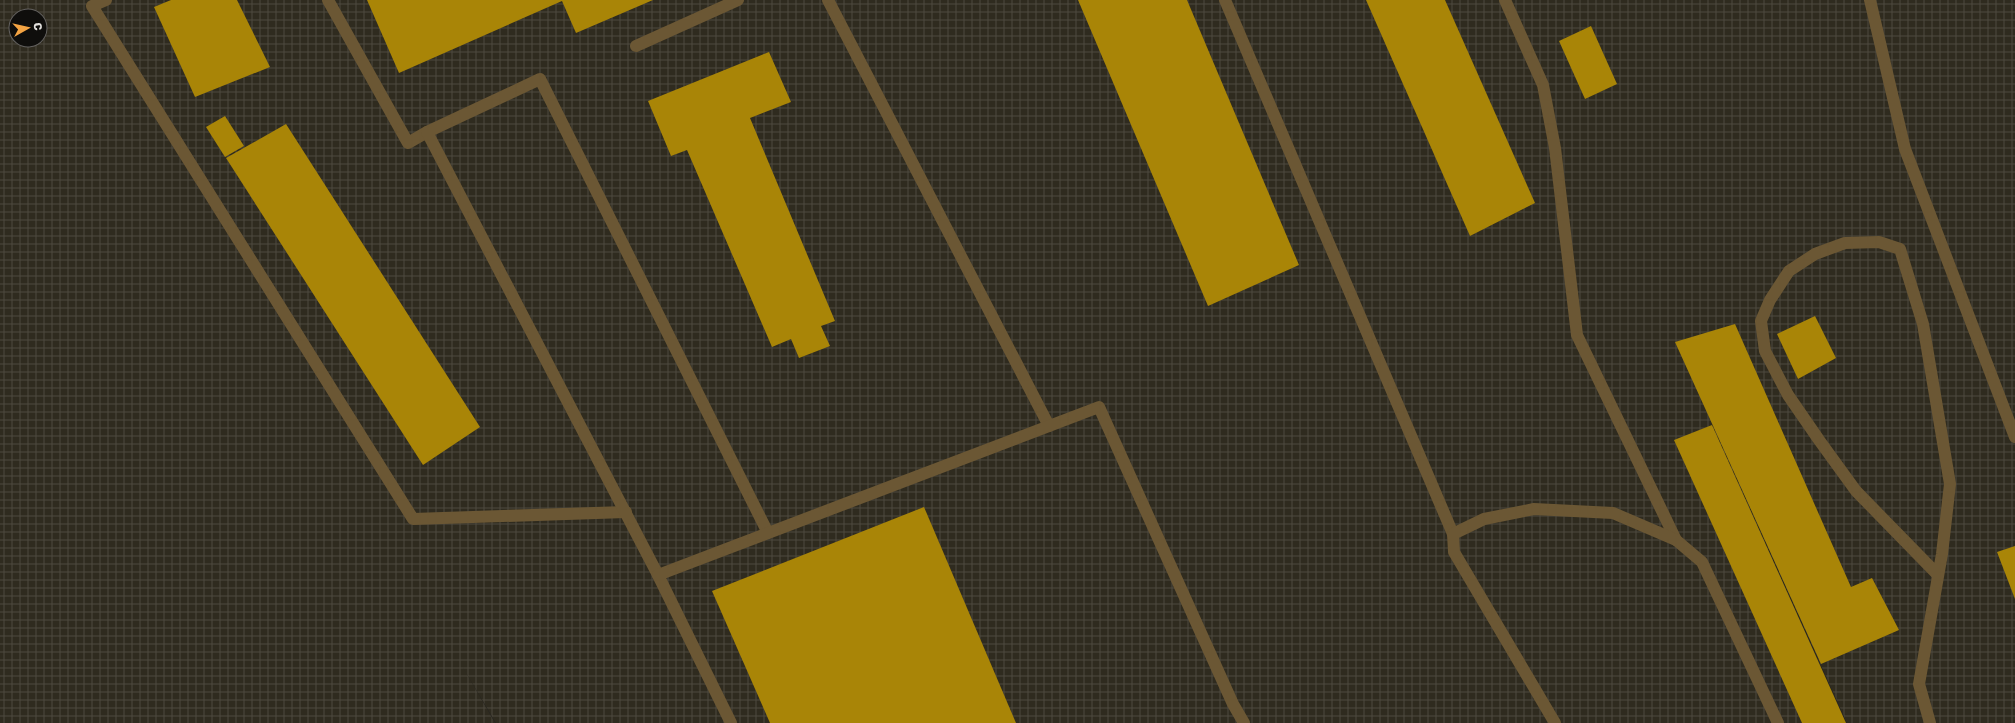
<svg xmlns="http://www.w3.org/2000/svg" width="2015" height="723" font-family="Rubik,sans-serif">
	<defs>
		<pattern id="industrial-grid" width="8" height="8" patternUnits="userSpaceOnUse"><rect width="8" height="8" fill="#2f2b1f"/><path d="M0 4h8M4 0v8" fill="none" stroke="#4d493f"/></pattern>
	</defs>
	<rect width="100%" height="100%" fill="#27251f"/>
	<path fill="url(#industrial-grid)" fill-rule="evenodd" d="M0,0H2015V723H1847L1729,461L1845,723H496L461,664L495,723H0ZM16,16H40V40H16Z"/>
	<g fill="#a98507">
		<path d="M171,0H237L270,67L195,97L154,7Z"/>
		<path d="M367,0H653L576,33L562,1L399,73Z"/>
		<path d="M1078,0H1187L1299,265L1208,306Z"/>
		<path d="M1366,0H1445L1535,203L1470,236Z"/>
		<path d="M1591,26L1617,84L1585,99L1559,41Z"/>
		<path d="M769,52L791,102L750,118L835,321L821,326L830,346L799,358L791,339L772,347L687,150L671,156L648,101Z"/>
		<path d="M225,116L244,146L225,157L206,127Z"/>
		<path d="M286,124L480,427L423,465L226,158Z"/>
		<path d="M1815,316L1836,358L1798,379L1777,334Z"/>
		<path d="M1735,324L1851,587L1872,578L1899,630L1821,664L1675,342Z"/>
		<path d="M1712,425L1846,723H1802L1674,440Z"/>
		<path d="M924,507L1016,723H770L712,591Z"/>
		<path d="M2015,546V599L1997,552Z"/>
	</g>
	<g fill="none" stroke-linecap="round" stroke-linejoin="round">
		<g stroke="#6b5734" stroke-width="12">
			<path d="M106,0L92,6L413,519L626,512"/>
			<path d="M328,0L408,143L427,132"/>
			<path d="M828,0L1049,426"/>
			<path d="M1225,0L1453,534"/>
			<path d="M1505,0L1543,85L1555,148L1577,335L1676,540"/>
			<path d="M1870,0L1905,149L2015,437"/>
			<path d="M636,46L738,0"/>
			<path d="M658,575L427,132L540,79L768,533"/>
			<path d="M731,723L658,575L1099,407L1233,704L1244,723"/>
			<path d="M1555,723L1454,552L1453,534L1484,519L1534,509L1613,513L1676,540L1702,562L1778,723"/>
			<path d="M1930,723L1919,684L1942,554L1950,484L1923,324L1900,249L1879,242L1845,243L1815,254L1789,271L1770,300L1761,321L1765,351L1788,395L1819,440L1856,491L1938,575"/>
		</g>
	</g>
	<g transform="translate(28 28) rotate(82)"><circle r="19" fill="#0f0e0c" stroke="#646260"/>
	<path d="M0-3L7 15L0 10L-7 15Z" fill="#f4a443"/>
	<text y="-6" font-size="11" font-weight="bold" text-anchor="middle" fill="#e3e1de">С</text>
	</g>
</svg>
